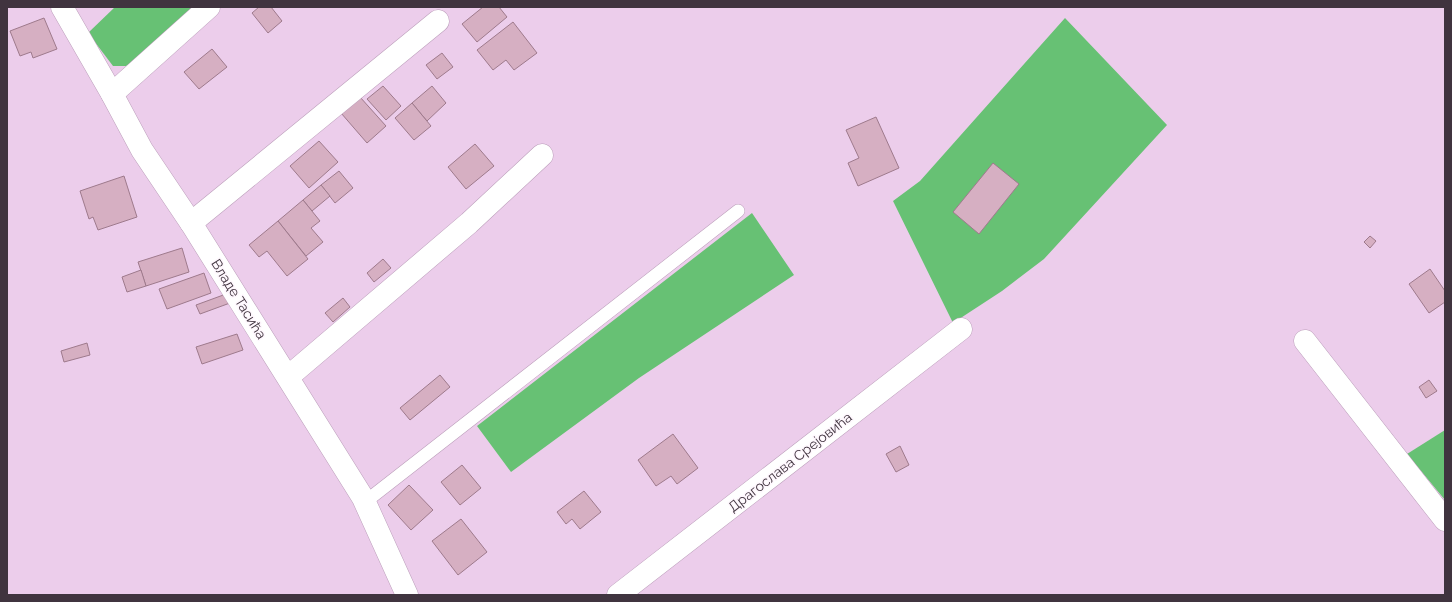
<svg xmlns="http://www.w3.org/2000/svg" width="1452" height="602" font-family="Raleway,sans-serif">
	<rect width="100%" height="100%" fill="#eccdeb"/>
	<g fill="#67c174">
		<path d="M115,7H196L138,60L126,66H113L88,33Z"/>
		<path d="M1065,18L1167,125L1044,259L1002,291L953,323L893,201L920,181Z"/>
		<path d="M752,213L794,275L639,378L511,472L477,426Z"/>
		<path d="M1445,430V500L1407,454Z"/>
	</g>
	<g fill="#d6afc2" stroke="#9e7a8c">
		<path d="M259,7H271L282,21L268,33L252,13Z"/>
		<path d="M483,7H499L507,17L477,42L462,24Z"/>
		<path d="M44,18L57,49L33,58L31,52L20,56L10,31Z"/>
		<path d="M513,22L537,53L514,70L506,60L493,70L477,50Z"/>
		<path d="M212,49L227,67L199,89L184,72Z"/>
		<path d="M442,53L453,67L437,79L426,65Z"/>
		<path d="M383,86L401,106L386,120L367,99Z"/>
		<path d="M432,86L446,103L427,121L412,103Z"/>
		<path d="M360,97L386,126L367,143L341,113Z"/>
		<path d="M412,103L431,126L414,140L395,118Z"/>
		<path d="M876,117L899,168L858,186L848,163L859,158L846,130Z"/>
		<path d="M319,141L338,162L309,188L290,166Z"/>
		<path d="M475,144L494,166L466,189L448,167Z"/>
		<path d="M993,163L1019,184L979,234L953,212Z"/>
		<path d="M339,171L353,188L335,203L321,185Z"/>
		<path d="M124,176L137,217L98,230L93,217L89,219L80,191Z"/>
		<path d="M321,185L330,196L312,211L303,200Z"/>
		<path d="M303,200L320,221L311,228L323,242L306,256L278,221Z"/>
		<path d="M278,221L308,259L287,276L267,251L259,257L249,245Z"/>
		<path d="M1370,236L1376,241L1370,248L1364,242Z"/>
		<path d="M182,248L189,272L146,286L138,262Z"/>
		<path d="M383,259L391,268L374,282L367,273Z"/>
		<path d="M1430,269L1445,291V302L1429,313L1409,284Z"/>
		<path d="M141,270L146,286L127,292L122,277Z"/>
		<path d="M204,273L211,293L167,309L159,289Z"/>
		<path d="M226,294L230,303L200,314L196,305Z"/>
		<path d="M343,298L350,307L333,322L325,313Z"/>
		<path d="M237,334L243,350L202,364L196,347Z"/>
		<path d="M87,343L90,355L64,362L61,351Z"/>
		<path d="M440,375L450,387L410,420L400,408Z"/>
		<path d="M1429,380L1437,391L1426,398L1419,387Z"/>
		<path d="M673,434L698,468L677,484L671,476L656,486L638,460Z"/>
		<path d="M900,446L909,465L896,472L886,454Z"/>
		<path d="M462,465L481,488L460,505L441,482Z"/>
		<path d="M409,485L433,510L411,530L388,505Z"/>
		<path d="M584,491L601,512L580,529L572,519L566,524L557,512Z"/>
		<path d="M461,519L487,552L458,575L432,541Z"/>
	</g>
	<g fill="none" stroke-linecap="round" stroke-linejoin="round">
		<g stroke="#bc9fbb" stroke-width="14">
			<path id="service" d="M365,502L738,211"/>
		</g>
		<g stroke="#bc9fbb" stroke-width="23">
			<g id="minor">
				<path d="M62,7L112,94L142,150L191,223L363,498L407,595"/>
				<path d="M112,94L209,7"/>
				<path d="M191,223L438,21"/>
				<path d="M1305,341L1445,520"/>
				<path d="M288,377L469,223L542,155"/>
				<path d="M618,595L961,329"/>
			</g>
		</g>
		<use href="#service" stroke="#fff" stroke-width="13"/>
		<use href="#minor" stroke="#fff" stroke-width="22"/>
	</g>
	<g text-anchor="middle" dominant-baseline="central" stroke-width="3" stroke-linejoin="round" paint-order="stroke">
		<g font-size="14" fill="#40343f" stroke="#fef7fd">
			<text transform="translate(239 299) rotate(58)">Владе Тасића</text>
			<text transform="translate(790 462) rotate(-38)">Драгослава Срејовића</text>
		</g>
	</g>
	<rect width="1452" height="602" fill="none" stroke="#40343f" stroke-width="16"/>
</svg>
